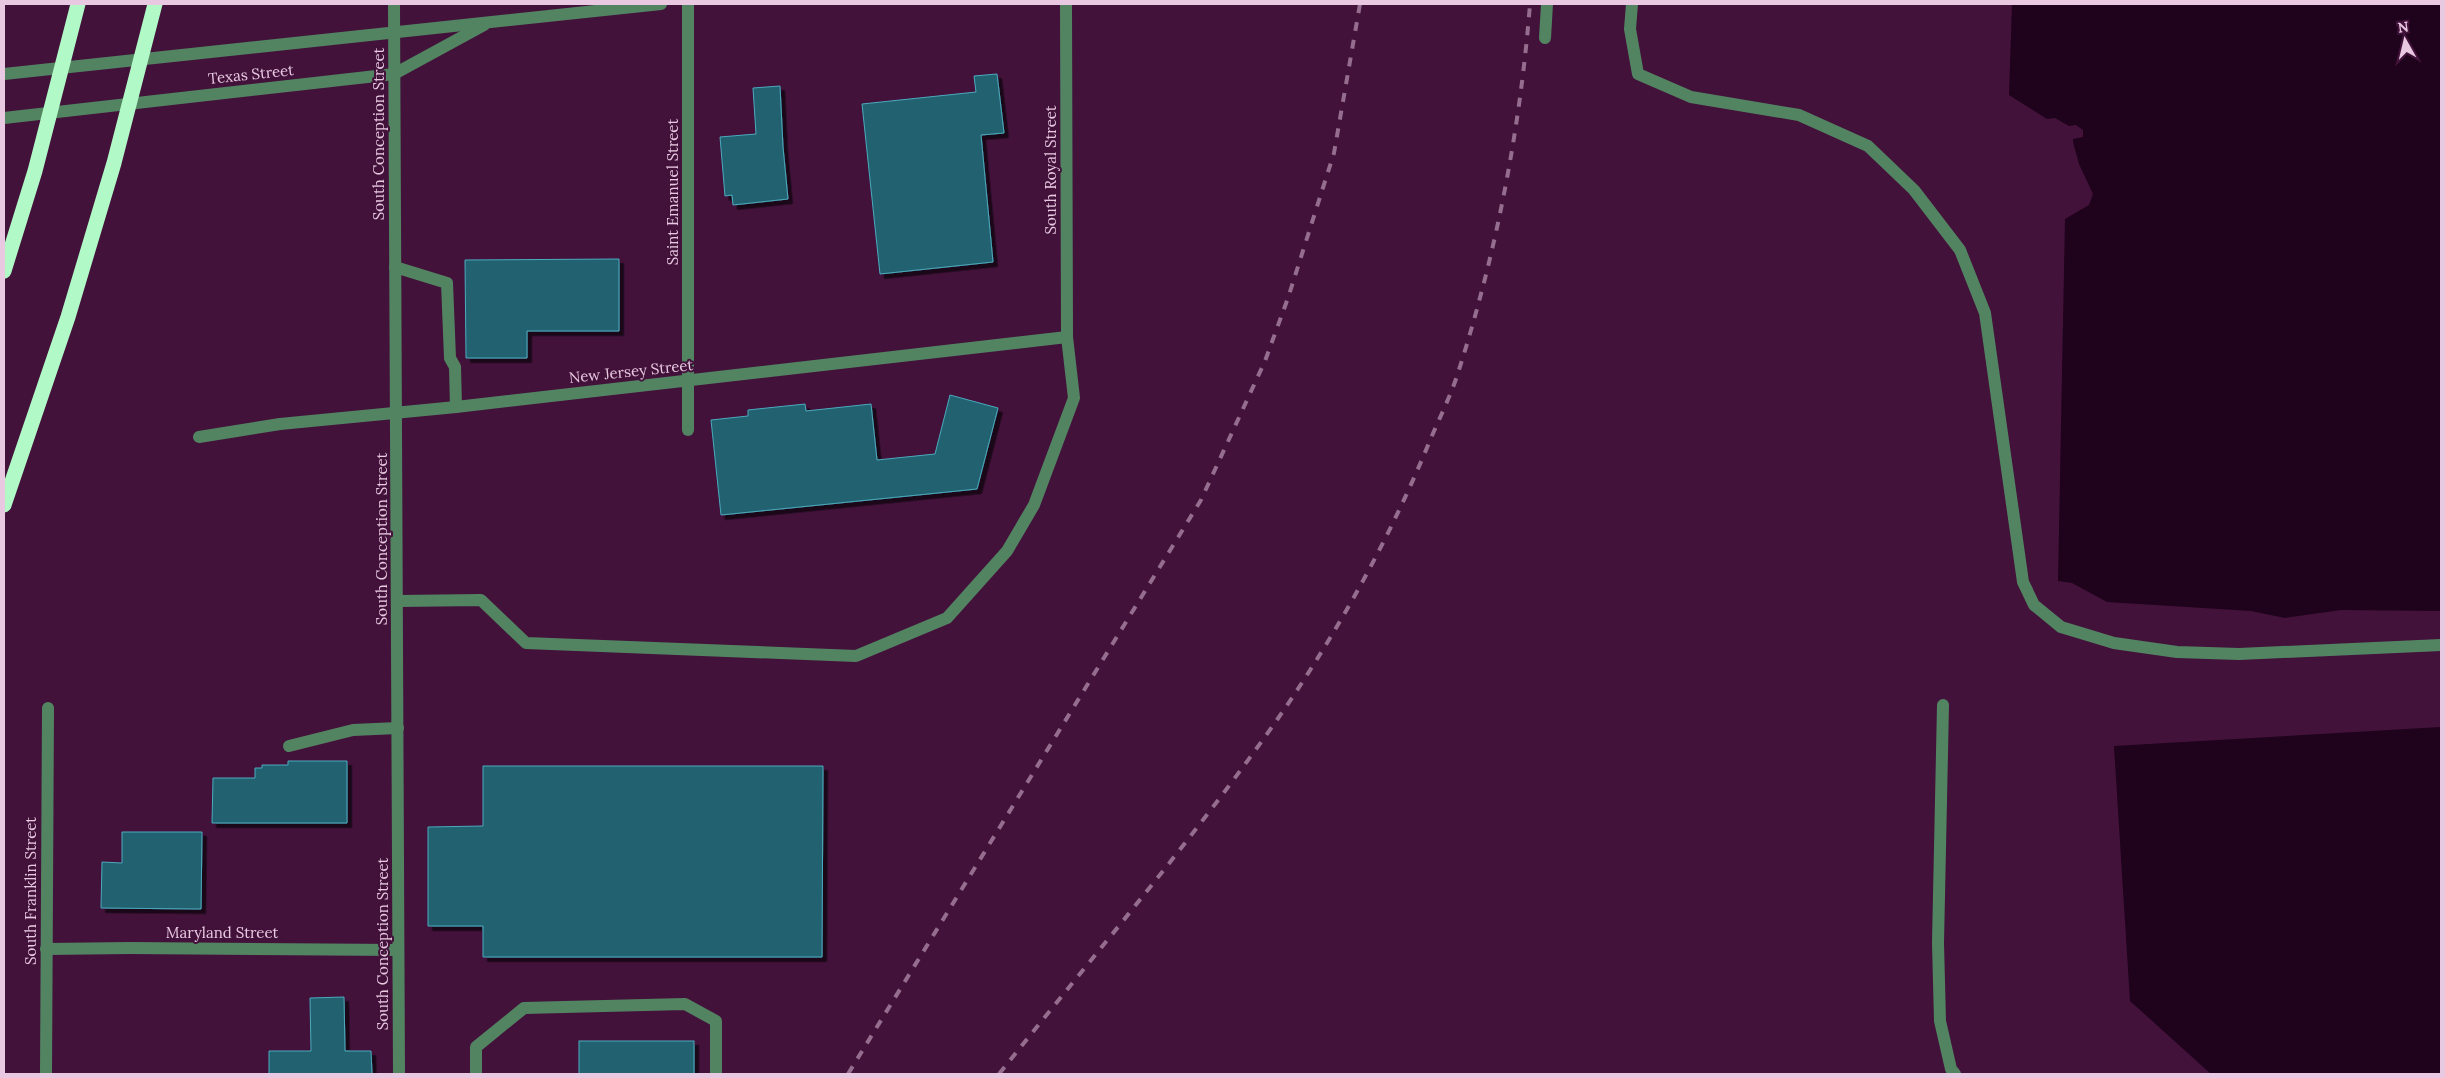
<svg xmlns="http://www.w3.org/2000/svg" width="2445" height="1078" font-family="Lora,serif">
	<defs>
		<filter id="shadow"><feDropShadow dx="4.5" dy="4.5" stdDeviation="0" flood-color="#0009"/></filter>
	</defs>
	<rect width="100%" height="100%" fill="#42123b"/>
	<g fill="#1f021b">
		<path d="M2012,4H2441V611L2341,610L2285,618L2251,611L2107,602L2072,583L2058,581L2065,219L2089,205L2093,194L2079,164L2073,142V139L2083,137V130L2076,125L2069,126L2055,118L2047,119L2009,95Z"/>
		<path d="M2441,727V1074H2211L2130,1001L2114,746Z"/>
	</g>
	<g fill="#22626f" stroke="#4babbe" filter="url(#shadow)">
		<path d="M997,74L1004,133L981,135L993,262L880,274L862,104L976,92L974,76Z"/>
		<path d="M780,86L783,147L788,199L733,205L732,195L725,196L720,137L756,134L753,88Z"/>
		<path d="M619,259V331H527V358H466L465,260Z"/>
		<path d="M950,395L998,408L977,489L721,515L711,420L748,416V410L805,404L806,411L871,404L877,460L935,454Z"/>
		<path d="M288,761H347V823H212L213,778H255V768H262V765H288Z"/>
		<path d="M483,766H823L822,957H483V926H428V827L483,826Z"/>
		<path d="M122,832H202L201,909L101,908L102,862L122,863Z"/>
		<path d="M344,997L345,1051H371L372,1074H269V1051H311L310,998Z"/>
		<rect x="579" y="1041" width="115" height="33"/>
	</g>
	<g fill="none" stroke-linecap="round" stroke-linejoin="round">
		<g stroke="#538462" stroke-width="12">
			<path d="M394,4L399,1074"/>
			<path d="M688,4V430"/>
			<path d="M1632,4L1630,29L1638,74L1691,97L1799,115L1868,146L1914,190L1960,250L1985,313L2023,582L2034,605L2061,627L2114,643L2177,652L2239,654L2441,645"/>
			<path d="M1545,38L1547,4"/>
			<path d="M4,74L661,4"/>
			<path d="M4,118L394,74L484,25"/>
			<path d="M395,267L447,283L450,358L455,367L456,407"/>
			<path d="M199,437L280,424L456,407L1067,337"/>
			<path d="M398,601L481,600L526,643L856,656L947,618L1007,551L1034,505L1074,398L1067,337L1066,4"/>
			<path d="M1943,705L1938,943L1940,1021L1951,1069L1955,1074"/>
			<path d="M289,746L353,730L398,728"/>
			<path d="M46,949L130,948L398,950"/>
			<path d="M46,1074L48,708"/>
			<path d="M476,1074V1047L524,1008L685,1004L716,1021V1074"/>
		</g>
		<g stroke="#b1f9c6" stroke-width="15">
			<path d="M4,271L35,171L78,4"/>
			<path d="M4,505L68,317L114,163L155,4"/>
		</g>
		<g stroke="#956d8e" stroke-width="4" stroke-dasharray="9 9" stroke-linecap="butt">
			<path d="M848,1074L1201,500L1265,361L1288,298L1334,153L1360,4"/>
			<path d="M999,1074C1093,956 1192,841 1279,717C1339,630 1391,536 1431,438C1440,417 1450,397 1457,376C1496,255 1520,130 1530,4"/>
		</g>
	</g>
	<g text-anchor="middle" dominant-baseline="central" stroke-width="4" stroke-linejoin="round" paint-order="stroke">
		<g font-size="15" fill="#e8c9e1" stroke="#42123b">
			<text transform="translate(251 74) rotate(-6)">Texas Street</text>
			<text transform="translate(378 134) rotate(-90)">South Conception Street</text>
			<text transform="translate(1050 170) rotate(-90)">South Royal Street</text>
			<text transform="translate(672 192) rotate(-90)">Saint Emanuel Street</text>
			<text transform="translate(631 371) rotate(-6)">New Jersey Street</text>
			<text transform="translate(381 539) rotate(-90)">South Conception Street</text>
			<text transform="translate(30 891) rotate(-90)">South Franklin Street</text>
			<text x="222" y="932">Maryland Street</text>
			<text transform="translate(382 944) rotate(-90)">South Conception Street</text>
		</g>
	</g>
	<rect width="2445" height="1078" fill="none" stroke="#e8c9e1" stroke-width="10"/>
	<g transform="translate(2405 40) rotate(352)" stroke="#42123b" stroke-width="4" paint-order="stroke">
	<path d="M0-4L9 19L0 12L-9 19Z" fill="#e8c9e1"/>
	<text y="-8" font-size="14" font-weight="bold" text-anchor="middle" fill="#e8c9e1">N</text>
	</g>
</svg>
